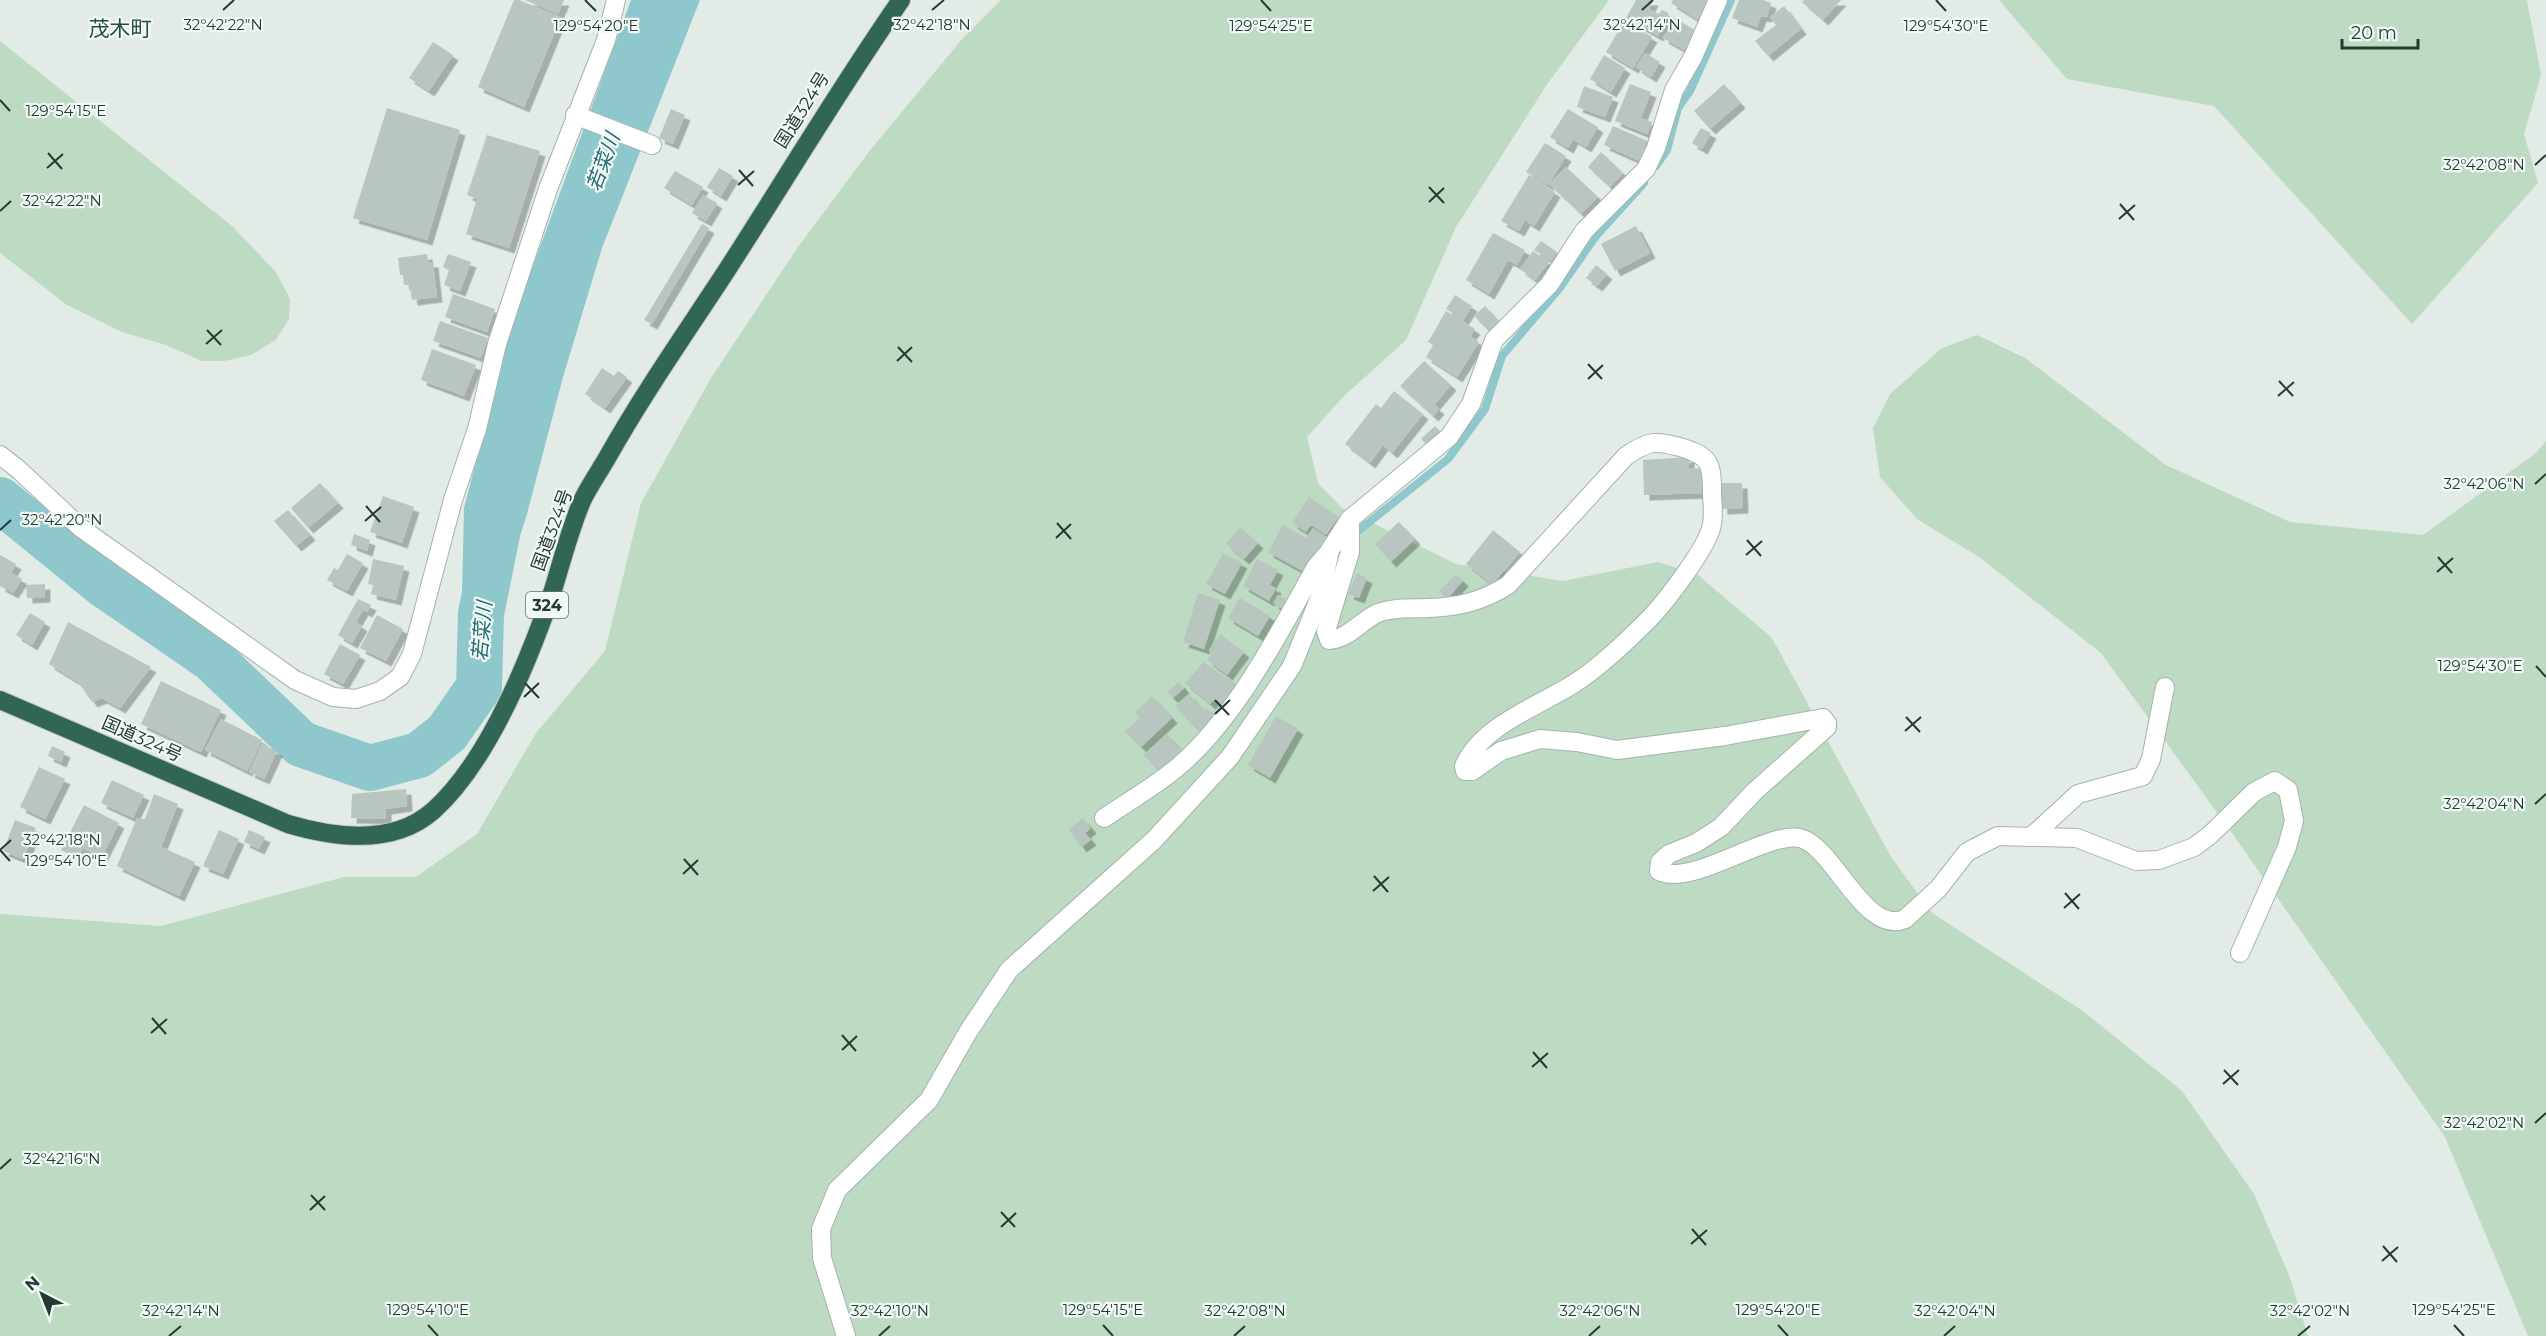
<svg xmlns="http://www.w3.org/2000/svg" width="2546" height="1336" font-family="Montserrat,'Noto Sans JP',sans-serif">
	<defs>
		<filter id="shadow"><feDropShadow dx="5.5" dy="5.5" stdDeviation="0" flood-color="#0004"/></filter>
	</defs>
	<rect width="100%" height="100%" fill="#e2ebe6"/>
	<g fill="#bcdbc2">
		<path d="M1001,0H1609L1548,83L1456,227L1406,340L1344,396L1307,437L1318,483L1342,508L1456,564L1563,581L1658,562L1697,574L1772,638L1891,857L1932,913L2083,1011L2182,1091L2254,1194L2289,1275L2308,1336H0V914L161,926L344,877H416L477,834L536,733L605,651L641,503L711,378L798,247L871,149L963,38Z"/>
		<path d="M1999,0H2527L2541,75L2524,134L2538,183L2412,324L2214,106L2067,79Z"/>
		<path d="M0,41L232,226L276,272L290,299L289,319L276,340L251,355L224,361H202L166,345L122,332L67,305L0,253Z"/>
		<path d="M1977,335L2025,358L2166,465L2290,522L2423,535L2536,453L2546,441V1336H2528L2445,1137L2232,833L2101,653L1979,557L1917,519L1880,477L1873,428L1890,394L1942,348Z"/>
	</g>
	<path fill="#8ec8cd" d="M631,0H700L602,248L563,377L527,514L500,599L462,592L464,508L513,320Z"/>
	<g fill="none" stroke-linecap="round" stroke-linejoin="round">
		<g stroke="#8ec8cd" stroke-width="8">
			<path d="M1656,166L1667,150L1678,108L1690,91L1731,0"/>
			<path d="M1352,536L1448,459L1485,409L1502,356L1559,289L1596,236L1644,183"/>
		</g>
		<path stroke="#8ec8cd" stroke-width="46" d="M0,500L103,584L212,659L301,744L370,768L419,755L447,733L479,687L481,614L497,534"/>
	</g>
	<g fill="#b8c6bf" filter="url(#shadow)">
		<path d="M514,0H519L561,17L524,107L478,87Z"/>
		<path d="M525,0H564L558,14Z"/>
		<path d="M1636,0H1653L1649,9L1659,14L1662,10L1669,13L1658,36L1626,18Z"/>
		<path d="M1673,0H1705L1711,3L1700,21L1671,3Z"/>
		<path d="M1739,0H1763L1771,3L1767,17L1761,16L1757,27L1732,18Z"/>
		<path d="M1804,0H1841L1823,20L1802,2Z"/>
		<path d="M1784,6L1801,29L1768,56L1755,41L1776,25L1770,17Z"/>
		<path d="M1675,18L1698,32L1686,51L1663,38Z"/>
		<path d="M1624,21L1652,37L1633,68L1606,52Z"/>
		<path d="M433,42L453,55L429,91L409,78Z"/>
		<path d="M1645,53L1660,62L1651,77L1636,67Z"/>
		<path d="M1604,55L1625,68L1611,92L1590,79Z"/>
		<path d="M1630,84L1651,92L1641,118L1652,122L1647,134L1615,121Z"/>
		<path d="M1724,84L1740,103L1710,129L1694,111Z"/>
		<path d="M1584,86L1613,97L1605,117L1577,107Z"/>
		<path d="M387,108L460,130L427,240L353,218Z"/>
		<path d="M671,109L685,115L673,144L659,138Z"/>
		<path d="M1568,109L1598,127L1586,147L1573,139L1568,148L1550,137Z"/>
		<path d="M1613,126L1650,142L1642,162L1604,145Z"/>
		<path d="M1701,128L1711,133L1702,149L1692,143Z"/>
		<path d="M487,135L540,151L509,248L466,234L477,199L467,195Z"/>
		<path d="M1545,143L1566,156L1548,185L1526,172Z"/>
		<path d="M1601,152L1623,173L1610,187L1588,167Z"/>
		<path d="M1566,167L1598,197L1581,214L1549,184Z"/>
		<path d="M719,168L733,176L721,196L707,187Z"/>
		<path d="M675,171L703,187L692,205L664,188Z"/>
		<path d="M1529,175L1555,192L1534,226L1525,220L1519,231L1501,221Z"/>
		<path d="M703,195L717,203L706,221L692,213Z"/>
		<path d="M702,224L709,228L652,324L644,320Z"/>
		<path d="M1636,226L1650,253L1615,271L1601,244Z"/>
		<path d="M1493,233L1525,250L1517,265L1508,260L1489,294L1466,280Z"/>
		<path d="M1541,241L1557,252L1551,261L1534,250Z"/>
		<path d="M1533,251L1549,262L1535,280L1520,269Z"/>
		<path d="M427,254L428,262H433L437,297L412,300L410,285H404L403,275H400L398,258Z"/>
		<path d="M448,254L471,262L460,291L444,285L449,270L443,267Z"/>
		<path d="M1596,265L1607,274L1597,286L1586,278Z"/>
		<path d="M453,294L495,309L487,332L445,317Z"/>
		<path d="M1455,295L1472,306L1463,320L1446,309Z"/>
		<path d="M1485,306L1500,322L1490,332L1474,316Z"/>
		<path d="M1446,311L1475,329L1470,336L1479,342L1457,377L1426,357L1433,345L1428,342Z"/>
		<path d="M440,321L488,338L481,358L433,341Z"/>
		<path d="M432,349L476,365L464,396L421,380Z"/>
		<path d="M1424,361L1451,385L1434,405L1439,409L1433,416L1400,386Z"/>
		<path d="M602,368L614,376L618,371L627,377L605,408L585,394Z"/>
		<path d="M1394,391L1423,414L1392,453L1383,445L1370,463L1345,444L1376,404L1381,408Z"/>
		<path d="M1435,426L1441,432L1427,445L1421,439Z"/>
		<path d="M1689,457V469L1704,468V493L1644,495L1643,460Z"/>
		<path d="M320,483L338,503L308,528L291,508Z"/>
		<path d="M1721,483H1742L1743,508L1722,509Z"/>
		<path d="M383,496L414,507L402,543L370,532Z"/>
		<path d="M1309,497L1339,517L1326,535L1311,525L1306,532L1292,523Z"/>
		<path d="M288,510L310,535L296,546L274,521Z"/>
		<path d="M1399,522L1415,539L1391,562L1375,544Z"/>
		<path d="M1283,525L1306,538L1313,528L1327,538L1304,572L1268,552Z"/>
		<path d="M1240,527L1258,543L1244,559L1226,544Z"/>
		<path d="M1493,530L1520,552L1492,585L1466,564Z"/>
		<path d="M354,534L370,540L367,551L351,545Z"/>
		<path d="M1223,553L1242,563L1225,594L1206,584Z"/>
		<path d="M347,554L363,563L347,591L327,580L334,568L338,570Z"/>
		<path d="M0,555L16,564L11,573L22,579L13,593L0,586Z"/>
		<path d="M373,559L404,566L396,600L371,594L373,585L368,584Z"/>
		<path d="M1257,559L1278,570L1270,585L1276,588L1269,601L1243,586Z"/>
		<path d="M1357,573L1367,578L1359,598L1348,594Z"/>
		<path d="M1456,574L1463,581L1447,599L1439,591Z"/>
		<path d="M45,584V597L27,598L26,585Z"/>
		<path d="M1198,593L1220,600L1204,649L1183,642Z"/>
		<path d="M1278,595L1291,602L1286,611L1273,603Z"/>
		<path d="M1240,598L1270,616L1258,636L1228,618Z"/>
		<path d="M358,599L371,605L367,612L363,610L356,622L362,626L352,643L338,635Z"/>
		<path d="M30,613L45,622L32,645L16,635Z"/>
		<path d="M377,615L403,629L386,661L360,648Z"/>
		<path d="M68,622L151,667L120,708L102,698L92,702L78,682L49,664Z"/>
		<path d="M1220,634L1244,652L1227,675L1207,660L1212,653L1209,650Z"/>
		<path d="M340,644L360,655L343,684L324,674Z"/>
		<path d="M1204,662L1237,685L1223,706L1214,700L1210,704L1185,683Z"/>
		<path d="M161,681L221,710L201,752L141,724Z"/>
		<path d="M1179,682L1184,688L1173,698L1167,692Z"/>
		<path d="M1189,694L1203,710L1206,707L1215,717L1199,732L1175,706Z"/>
		<path d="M1152,696L1172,718L1141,747L1125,731L1140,718L1135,712Z"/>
		<path d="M1276,716L1298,729L1270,778L1248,765Z"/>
		<path d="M221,719L262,740L247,771L205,750Z"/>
		<path d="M1167,734L1182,751L1159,772L1144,755Z"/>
		<path d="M262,744L277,751L264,779L249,772Z"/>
		<path d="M52,746L65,752L61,762L48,756Z"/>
		<path d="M39,767L65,779L45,819L20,807Z"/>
		<path d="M112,780L144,795L133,818L101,803Z"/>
		<path d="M406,789L407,806L386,809V819L351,818L352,794Z"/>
		<path d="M154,794L178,804L161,847L195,862L179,896L117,866L137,818L145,819Z"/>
		<path d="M84,805L119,823L101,858L83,848L78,858L61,850Z"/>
		<path d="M1083,818L1091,828L1085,833L1091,840L1081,847L1069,829Z"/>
		<path d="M15,820L36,828L23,859L3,851Z"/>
		<path d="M219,830L239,839L223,874L203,866Z"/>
		<path d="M249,830L265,837L259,849L244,842Z"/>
	</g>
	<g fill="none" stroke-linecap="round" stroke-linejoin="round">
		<g stroke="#a5b3ad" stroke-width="20">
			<g id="street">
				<path d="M575,115L652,145"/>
				<path d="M0,455L18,469L81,528L295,680L333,697L356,699L380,691L400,677L412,654L453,500L477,429L497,344L548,189L606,40L616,0"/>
				<path d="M1350,519V552L1326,631L1329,640C1349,639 1361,620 1378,613C1393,607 1412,609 1429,608C1459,607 1483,601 1508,585L1626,456C1648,441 1654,440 1680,447C1710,456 1712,463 1712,492C1712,502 1714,513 1712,524C1709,546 1664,604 1647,621C1625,643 1601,666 1575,683C1539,706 1482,725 1464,766L1465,771H1472L1501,751L1540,739L1577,742L1617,750L1725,736L1823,718L1827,723V727L1755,791L1721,827L1696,843L1669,854L1660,862L1659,871C1693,888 1773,827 1803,839C1835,851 1866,936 1905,919L1938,889L1967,852L1998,836L2077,838L2136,861L2159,860L2194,847L2210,835L2254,792L2275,781L2288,790L2294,821L2287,847L2240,953"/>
				<path d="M1104,818C1129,801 1157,785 1179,766C1237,716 1279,633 1316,567L1327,554"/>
				<path d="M2031,837L2078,794L2143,776L2151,759L2165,687"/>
				<path d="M846,1336L822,1258L821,1229L837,1190L929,1100L968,1032L1009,970L1154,840L1230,757L1292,666L1320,597L1330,550L1350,519L1449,437L1471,404L1494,340L1549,285L1584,231L1646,169L1656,148L1674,90L1693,57L1718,0"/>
			</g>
		</g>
		<g stroke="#c1c8c6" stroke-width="20">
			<path id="highway" d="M0,700L288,824C335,838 394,846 434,810C489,760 529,660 553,590C562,561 570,529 582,501C589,486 599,472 607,458C643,394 685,334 725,273C784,182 839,89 901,0"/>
		</g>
		<use href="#street" stroke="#fff" stroke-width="18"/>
		<use href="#highway" stroke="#316556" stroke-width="18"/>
	</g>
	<path fill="none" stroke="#233b33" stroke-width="2" d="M585,0L596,11M1261,0L1271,11M1936,0L1946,11M223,10L234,0M932,10L944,0M1642,10L1653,0M0,100L10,111M48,153L62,169M2535,165L2546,155M47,168L63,154M739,170L753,186M738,185L754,171M1429,187L1444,203M1429,202L1444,188M2120,204L2134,220M0,211L11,201M2119,219L2135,205M207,330L221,345M206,344L222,330M898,347L912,362M897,361L912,347M1588,364L1602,379M1588,379L1603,365M2279,381L2293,396M2278,396L2294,382M2535,484L2546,474M366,506L380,522M365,521L381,507M1057,523L1071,539M0,530L11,520M1056,538L1071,524M1747,540L1761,556M1746,555L1762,541M2438,557L2452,573M2437,572L2453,558M2536,666L2546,677M525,683L539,698M524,697L539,683M1215,700L1229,715M1215,714L1230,700M1906,717L1920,732M1905,731L1921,717M2535,804L2546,794M0,850L10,861M0,850L11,840M684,859L698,875M683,874L698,860M1374,876L1388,892M1373,891L1389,877M2065,893L2079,909M2064,908L2080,894M152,1018L166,1034M151,1033L167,1019M842,1035L856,1051M842,1050L857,1036M1533,1052L1547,1068M1532,1067L1548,1053M2224,1070L2238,1085M2223,1084L2239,1070M2535,1123L2546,1113M0,1169L11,1159M311,1195L325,1210M310,1210L325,1196M1001,1212L1015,1227M1001,1227L1016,1213M1692,1229L1706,1245M1691,1244L1707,1230M2383,1246L2397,1262M2382,1261L2398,1247M428,1325L438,1336M1103,1325L1113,1336M1778,1325L1788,1336M2454,1325L2464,1336M169,1336L181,1326M879,1336L890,1326M1234,1336L1245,1326M1589,1336L1600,1326M1944,1336L1955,1326M2298,1336L2310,1326"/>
	<g text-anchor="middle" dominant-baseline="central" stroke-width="4.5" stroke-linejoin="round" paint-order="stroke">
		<rect fill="#f2f8f5" stroke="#61746d" stroke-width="1.5" x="526" y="592" width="42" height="26" rx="4.5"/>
		<g font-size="16" font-weight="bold" fill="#233b33">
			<text x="547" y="605">324</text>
		</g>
		<g font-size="18" fill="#233b33" stroke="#f2f8f5">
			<text transform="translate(802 110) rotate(-58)">国道324号</text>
			<text transform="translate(552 530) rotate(-70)">国道324号</text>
			<text transform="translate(142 739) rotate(24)">国道324号</text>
		</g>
		<g font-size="20" font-style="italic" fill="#216c73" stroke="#f2f8f5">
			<text transform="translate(603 162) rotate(-70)">若菜川</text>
			<text transform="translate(482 631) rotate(-85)">若菜川</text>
		</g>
		<g font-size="21" fill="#214c3e" stroke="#f2f8f5">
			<text x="120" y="28">茂木町</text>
		</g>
	</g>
	<g font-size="15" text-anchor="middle" fill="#233b33" stroke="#f2f8f5" stroke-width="4.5" stroke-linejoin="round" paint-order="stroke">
		<text x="932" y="30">32°42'18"N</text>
		<text x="1642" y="30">32°42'14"N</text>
		<text x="223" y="30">32°42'22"N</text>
		<text x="596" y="31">129°54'20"E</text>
		<text x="1271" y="31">129°54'25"E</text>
		<text x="1946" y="31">129°54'30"E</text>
		<text x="66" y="116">129°54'15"E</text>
		<text x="2484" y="170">32°42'08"N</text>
		<text x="62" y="206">32°42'22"N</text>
		<text x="2484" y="489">32°42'06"N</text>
		<text x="62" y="525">32°42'20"N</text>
		<text x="2480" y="671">129°54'30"E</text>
		<text x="2484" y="809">32°42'04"N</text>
		<text x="62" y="845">32°42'18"N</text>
		<text x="66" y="866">129°54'10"E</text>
		<text x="2484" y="1128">32°42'02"N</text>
		<text x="62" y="1164">32°42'16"N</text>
		<text x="428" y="1315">129°54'10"E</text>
		<text x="1103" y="1315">129°54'15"E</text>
		<text x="1778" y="1315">129°54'20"E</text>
		<text x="2454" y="1315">129°54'25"E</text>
		<text x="181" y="1316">32°42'14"N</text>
		<text x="890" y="1316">32°42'10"N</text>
		<text x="1245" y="1316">32°42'08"N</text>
		<text x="1600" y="1316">32°42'06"N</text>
		<text x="1955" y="1316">32°42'04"N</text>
		<text x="2310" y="1316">32°42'02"N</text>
	</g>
	<g transform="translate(42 1294) rotate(318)" stroke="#f2f8f5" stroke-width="4.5" paint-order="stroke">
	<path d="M0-4.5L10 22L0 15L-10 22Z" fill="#233b33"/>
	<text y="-9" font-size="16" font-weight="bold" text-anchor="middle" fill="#233b33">N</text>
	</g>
	<path d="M2342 39v9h76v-9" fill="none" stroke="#233b33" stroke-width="3"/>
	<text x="2351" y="39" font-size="18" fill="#233b33" stroke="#f2f8f5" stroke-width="4.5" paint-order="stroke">20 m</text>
</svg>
